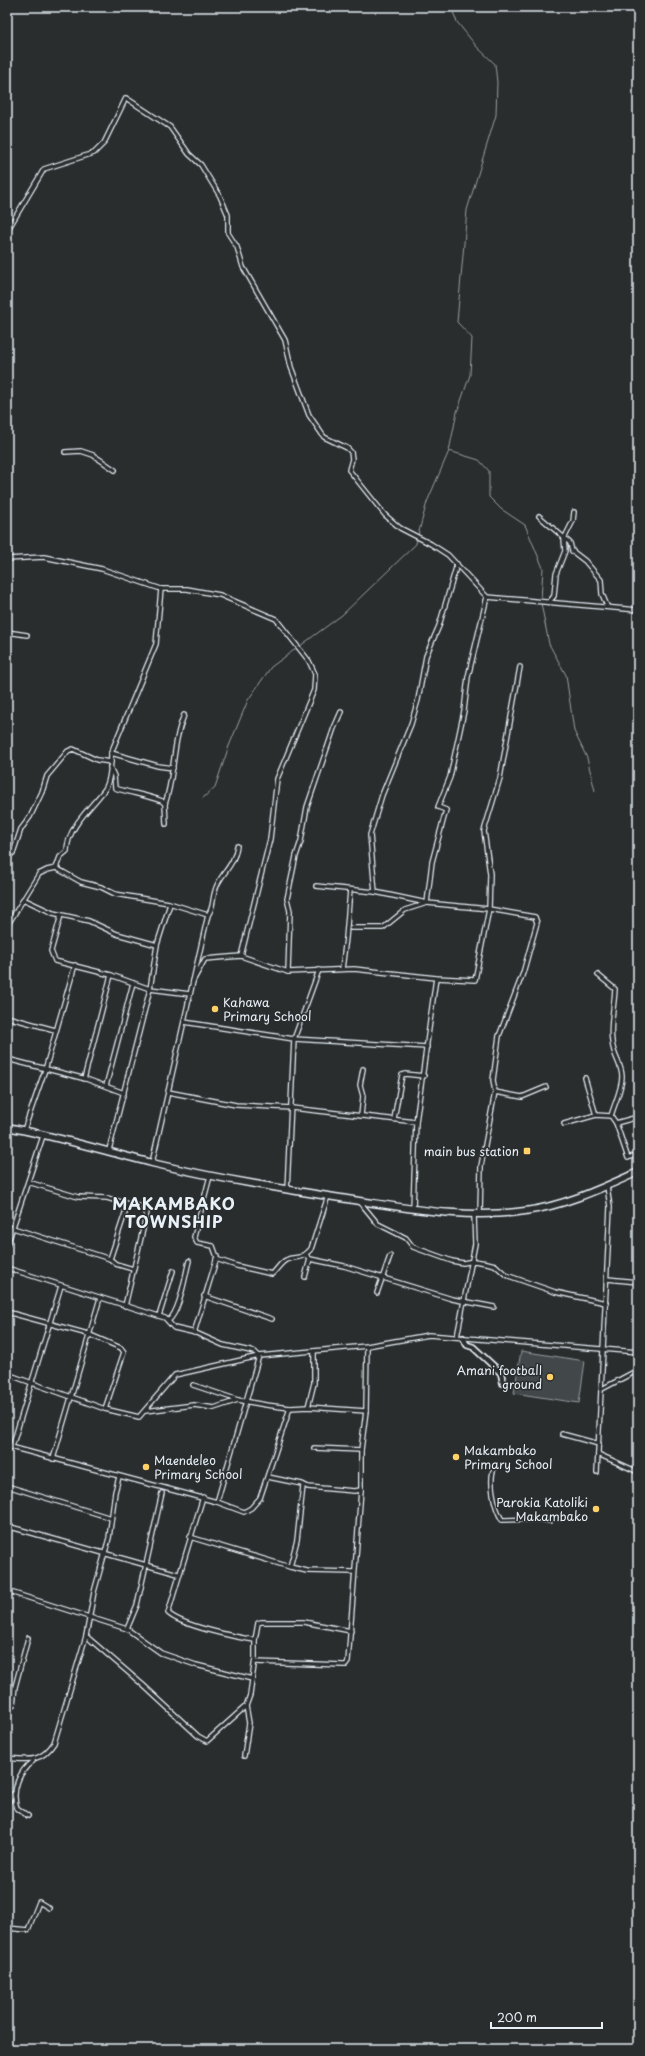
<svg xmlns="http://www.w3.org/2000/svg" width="645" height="2056" font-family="'Playpen Sans',sans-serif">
	<rect width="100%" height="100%" fill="#2a2d2e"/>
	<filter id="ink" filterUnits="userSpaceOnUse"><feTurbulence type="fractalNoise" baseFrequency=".025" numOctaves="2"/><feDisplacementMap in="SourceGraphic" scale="8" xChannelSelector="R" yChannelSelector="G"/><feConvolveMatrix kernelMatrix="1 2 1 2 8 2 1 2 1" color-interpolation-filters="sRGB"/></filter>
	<g filter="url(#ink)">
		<path fill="#424648" stroke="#959ca0" d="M521,1351L585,1361L579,1403L514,1393Z"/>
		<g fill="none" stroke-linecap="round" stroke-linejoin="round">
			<g stroke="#989fa3" stroke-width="1">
				<path d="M449,451L479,460L489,471V497L501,509L525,525L543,568L541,600"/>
				<path d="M418,535L427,502L449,451L457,412L470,375L472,338L457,322L467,210L496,115L497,82L495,64L477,47L457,22L451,7"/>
				<path d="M541,603L549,644L566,675L574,731L587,758L595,791"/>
				<path d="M300,646L342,615L416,544L417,538"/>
				<path d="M203,798L215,787L229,746L248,700L271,667L297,648"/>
			</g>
			<g stroke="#e8f1f8" stroke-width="6">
				<g id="minor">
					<path d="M7,231L44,169L94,153L104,143L126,98L170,127L189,154L201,165L220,196L228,215V233L237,247L243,267L285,340L291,367L309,415L324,437L347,448L351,452L352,459L349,470L385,515L400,528L431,544L448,555L487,597L638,610"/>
					<path d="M65,452L81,451L93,455L115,470"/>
					<path d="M539,516L570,543L572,551L585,561L601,580L602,594L607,606"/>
					<path d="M7,559L44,557L102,569L161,589H187L220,595L276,619L309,661L315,674L314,690L277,779L270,839L241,956"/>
					<path d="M549,602L554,596L556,574L565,551L564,539L573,521L574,512"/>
					<path d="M7,632L27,635"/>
					<path d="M111,753L158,766L173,768"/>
					<path d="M110,767L114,776L115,788C130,793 146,795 162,801L165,804L166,824"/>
					<path d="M165,804C175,775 172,744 184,715"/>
					<path d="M7,858L13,853L21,829L30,817L42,792L47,776L68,751L73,749L97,760L111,762"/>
					<path d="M56,868L81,882L101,887L115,894L169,903L208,915C214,907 212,900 215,891C219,874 234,868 237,846"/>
					<path d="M316,886L375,892L427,903L489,909L535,917L537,923L523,973L499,1036L493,1080L495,1092"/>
					<path d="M375,892L370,835L382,795L411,724L418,700L426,656L439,626L457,564"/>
					<path d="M23,899L53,913L89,921L117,934L157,945"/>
					<path d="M61,915L51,951L55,961L111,975L150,989L190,994"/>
					<path d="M7,926L39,874L47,870L56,868L60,857L67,851C67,827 92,807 105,789C111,780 111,763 111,753L156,644L161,589"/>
					<path d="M351,928H383L405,910L427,903L432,862L446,810L438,807L450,777L464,711L468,677L487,597"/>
					<path d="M342,969L346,938L350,890"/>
					<path d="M288,972L290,911L287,899L296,856L301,841L307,807L334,728L341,712"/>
					<path d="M598,975L615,989C614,1009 608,1032 614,1051C617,1061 622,1067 622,1077C622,1089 614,1105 611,1116"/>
					<path d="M193,981L205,959L241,956L288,972L354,969L436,978L475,980L489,909L490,874L484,831L500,778L520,667"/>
					<path d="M7,1017L55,1030"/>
					<path d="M184,1022L294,1039L427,1047"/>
					<path d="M7,1059L86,1079L124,1093"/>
					<path d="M585,1078L596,1115"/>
					<path d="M84,1079L111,975"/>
					<path d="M106,1086L133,983"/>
					<path d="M168,1092L236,1105L292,1108L416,1122"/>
					<path d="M361,1116L363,1096L360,1085L363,1069"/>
					<path d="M394,1119L402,1075L405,1074L424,1076"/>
					<path d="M616,1123L638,1117"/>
					<path d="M564,1124L596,1115L611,1116L616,1123L628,1158L638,1154"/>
					<path d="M24,1130L45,1070L75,965"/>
					<path d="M109,1150L150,989L157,945L170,904"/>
					<path d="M152,1163L208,915"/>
					<path d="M287,1190L294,1039L319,970"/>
					<path d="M360,1202L378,1224L406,1238L413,1247L452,1261L463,1263L474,1261L487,1263L495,1265L506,1275L555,1292L606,1303"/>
					<path d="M413,1209L416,1122L436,978"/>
					<path d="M480,1214L481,1166L495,1092L522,1097L546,1087"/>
					<path d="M13,1228L110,1259L128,1204L107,1198L78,1197L28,1182"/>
					<path d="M7,1245L43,1136"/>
					<path d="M306,1255L310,1259L344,1266L452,1299L494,1307"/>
					<path d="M110,1259L116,1264L133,1269"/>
					<path d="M216,1259L237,1266L272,1274C277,1270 280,1263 286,1260C295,1255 299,1262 311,1249L328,1196"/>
					<path d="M7,1268L165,1318L174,1328L196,1333L223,1345L255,1352L259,1356"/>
					<path d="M305,1277L310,1259"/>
					<path d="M607,1279L638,1282"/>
					<path d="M377,1293L390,1256"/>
					<path d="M204,1296L272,1319"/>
					<path d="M125,1306L148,1208L128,1204"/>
					<path d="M7,1312L88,1334L121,1348L124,1352L105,1409"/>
					<path d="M159,1316L173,1271"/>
					<path d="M168,1321C180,1312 185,1276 189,1261"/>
					<path d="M194,1333L217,1257L213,1246L197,1243L194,1237L210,1176"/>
					<path d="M457,1337L475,1244L474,1215"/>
					<path d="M7,1374L105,1409L139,1417L175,1375L259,1356L367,1346L429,1335L638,1352"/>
					<path d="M193,1385L238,1400L266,1405L290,1408L308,1407L366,1411"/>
					<path d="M602,1389L638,1370"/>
					<path d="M308,1407L314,1383V1351"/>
					<path d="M145,1411L194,1405L214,1408L238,1400"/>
					<path d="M562,1434L599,1444"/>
					<path d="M7,1446L217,1502L259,1356"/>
					<path d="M12,1447L61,1286"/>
					<path d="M314,1448L361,1450"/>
					<path d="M598,1454L638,1472"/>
					<path d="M53,1459L100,1298"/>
					<path d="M495,1466C488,1479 494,1507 502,1520L539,1519L550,1521"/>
					<path d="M597,1472L610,1207L607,1186"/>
					<path d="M268,1477L302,1484L308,1487L354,1491L361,1490"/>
					<path d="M7,1486L111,1518"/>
					<path d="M203,1497L168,1613C182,1626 235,1637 255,1640"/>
					<path d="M217,1502L244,1512L251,1508L260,1498L290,1408"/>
					<path d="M7,1526L178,1574"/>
					<path d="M190,1537L290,1567L307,1571L354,1572"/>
					<path d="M290,1567L297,1540L303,1486"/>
					<path d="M7,1591L127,1629L161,1653L196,1665L252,1679"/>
					<path d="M127,1629L137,1605L162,1493"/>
					<path d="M86,1636L143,1685L198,1736L207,1741L246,1706L250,1695L255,1658V1640L258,1623L261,1622H304L351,1631"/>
					<path d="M255,1662L343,1665H346L348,1662L361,1490V1450L366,1411L367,1346"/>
					<path d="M7,1712L13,1705L15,1687L28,1638"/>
					<path d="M244,1756L249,1723L246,1706"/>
					<path d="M7,1758C28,1760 41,1763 54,1743L86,1636L94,1592L109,1538L115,1492L119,1477"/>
					<path d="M7,1804L13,1794"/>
					<path d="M28,1816L17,1808C11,1791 19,1771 33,1761"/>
					<path d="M7,1928L28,1930L39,1902L49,1908"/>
				</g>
			</g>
			<g stroke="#e8f1f8" stroke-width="8">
				<path id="tertiary" d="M463,1338L467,1345L473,1347L501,1373L503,1383"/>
			</g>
			<g stroke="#e8f1f8" stroke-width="9">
				<path id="trunk" d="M7,1127C56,1136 104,1151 152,1163C223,1180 295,1191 366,1202C419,1210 472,1219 525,1211C564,1206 602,1188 638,1172"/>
			</g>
			<use href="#minor" stroke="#2a2d2e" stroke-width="3.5"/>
			<use href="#tertiary" stroke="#2a2d2e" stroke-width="4.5"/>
			<use href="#trunk" stroke="#2a2d2e" stroke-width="6"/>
		</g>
	</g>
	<g fill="#ffd166" stroke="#2a2d2e" stroke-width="1.5">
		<circle cx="215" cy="1009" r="4"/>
		<rect x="523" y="1147" width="8" height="8" rx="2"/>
		<circle cx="550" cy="1377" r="4"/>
		<circle cx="456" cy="1457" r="4"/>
		<circle cx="146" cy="1467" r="4"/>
		<circle cx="596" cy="1509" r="4"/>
	</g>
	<g text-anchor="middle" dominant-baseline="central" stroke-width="3" stroke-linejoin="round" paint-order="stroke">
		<g font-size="12" fill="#e8f1f8" stroke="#2a2d2e" text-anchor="start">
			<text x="223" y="1002">Kahawa<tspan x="223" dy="14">Primary School</tspan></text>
			<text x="519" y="1151" text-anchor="end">main bus station</text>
			<text x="542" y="1370" text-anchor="end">Amani football<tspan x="542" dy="14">ground</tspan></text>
			<text x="464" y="1450">Makambako<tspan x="464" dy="14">Primary School</tspan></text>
			<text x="154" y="1460">Maendeleo<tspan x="154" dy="14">Primary School</tspan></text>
			<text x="588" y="1502" text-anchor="end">Parokia Katoliki<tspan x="588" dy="14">Makambako</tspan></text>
		</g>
		<g font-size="16" font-weight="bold" letter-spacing="1" fill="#e8f1f8" stroke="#2a2d2e">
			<text x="174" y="1203">MAKAMBAKO<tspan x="174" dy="18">TOWNSHIP</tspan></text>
		</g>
	</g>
	<rect width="645" height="2056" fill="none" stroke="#2a2d2e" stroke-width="24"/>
	<rect x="12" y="12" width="621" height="2032" fill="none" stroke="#e8f1f8" stroke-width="1.5" filter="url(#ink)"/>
	<path d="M491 2022v6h111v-6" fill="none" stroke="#e8f1f8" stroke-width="2"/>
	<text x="497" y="2022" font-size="12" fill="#e8f1f8" stroke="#2a2d2e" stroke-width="3" paint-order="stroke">200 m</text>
</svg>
